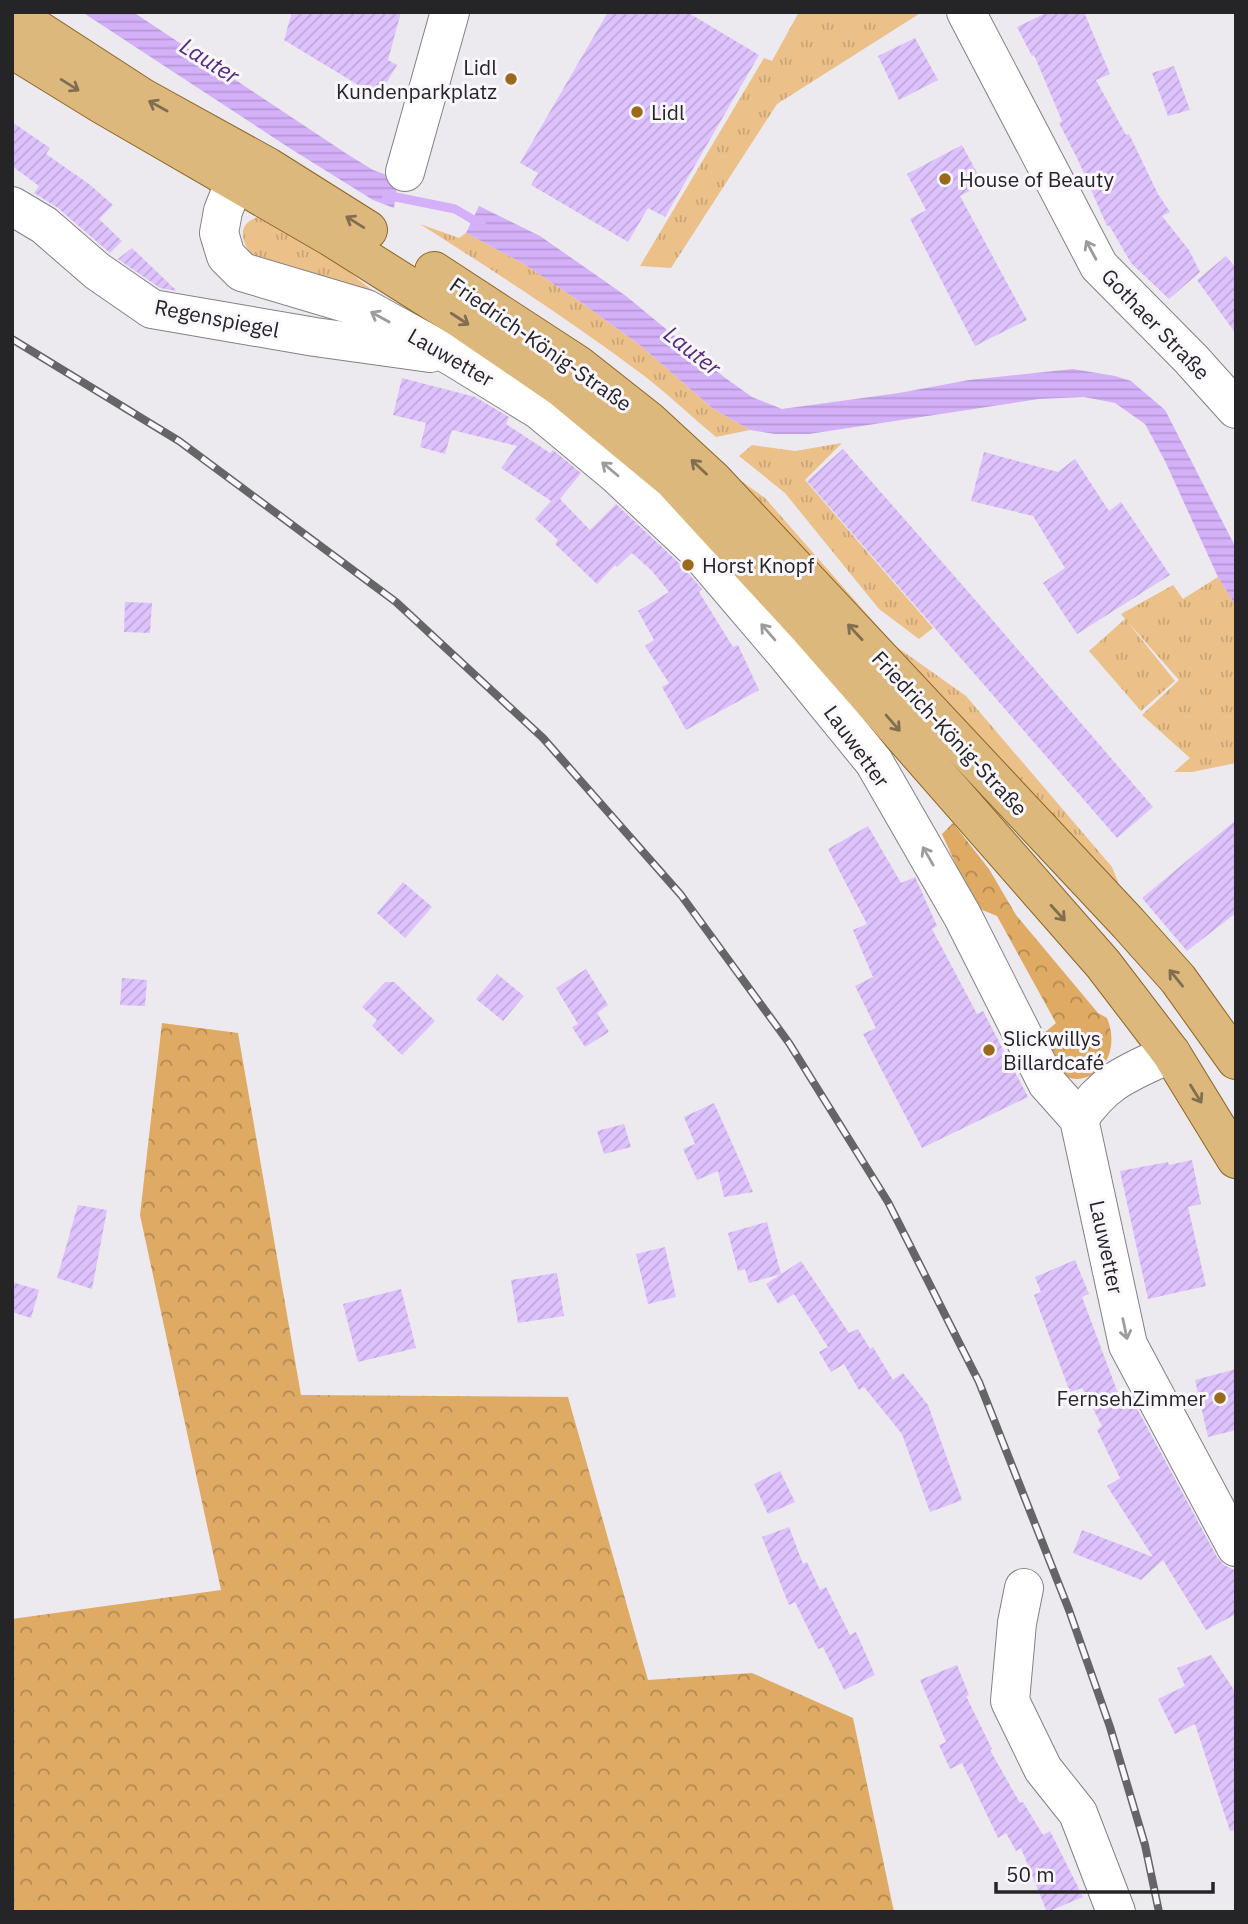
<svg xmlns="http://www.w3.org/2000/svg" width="1248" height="1924" font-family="'IBM Plex Sans',sans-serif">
	<defs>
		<pattern id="grass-tufts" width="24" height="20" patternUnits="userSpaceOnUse" patternTransform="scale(1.75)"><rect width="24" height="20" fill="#ebc089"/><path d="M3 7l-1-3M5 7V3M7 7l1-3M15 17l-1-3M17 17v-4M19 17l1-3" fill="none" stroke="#c9a576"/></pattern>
		<pattern id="forest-crowns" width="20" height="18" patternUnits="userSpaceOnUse" patternTransform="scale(1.75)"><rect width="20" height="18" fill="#deaa64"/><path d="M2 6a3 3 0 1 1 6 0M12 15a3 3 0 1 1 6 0" fill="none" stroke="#b48a52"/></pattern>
		<pattern id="water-rules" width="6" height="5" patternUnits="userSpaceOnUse" patternTransform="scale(1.75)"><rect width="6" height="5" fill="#d4b0f9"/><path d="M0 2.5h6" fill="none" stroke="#b697d5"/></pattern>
		<pattern id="building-hatch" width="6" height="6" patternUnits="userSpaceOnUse" patternTransform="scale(1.75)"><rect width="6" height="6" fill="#dec2fd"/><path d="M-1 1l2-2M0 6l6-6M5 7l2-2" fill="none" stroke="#bea7d9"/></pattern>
	</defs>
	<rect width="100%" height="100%" fill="#ece9ef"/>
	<g fill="url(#grass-tufts)">
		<path d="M799,12H922L777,104L671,268L640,266L764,58L772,61Z"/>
		<path d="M265,215L340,261L348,271L378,295L251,255C238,234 239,221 265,215Z"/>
		<path d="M420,224L459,238L466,233L524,264L582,303L641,346L712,408L750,430L716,437C693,418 671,397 647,378C574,323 497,273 420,224Z"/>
		<path d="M842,443L805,480L933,628L919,639L879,609L785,493L739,456L752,445L795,451Z"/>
		<path d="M713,461L765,498L894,645L966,696L1112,867L1123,894Z"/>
		<path d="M1218,577L1236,606V763L1192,772H1174L1190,758L1142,715L1179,680L1126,620L1175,681L1141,711L1089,651L1125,619L1121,614L1173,585L1183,599Z"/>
	</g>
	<g fill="url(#forest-crowns)">
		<path d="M953,823L989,869L1016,915L1098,1013L1107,1018C1111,1028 1113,1039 1110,1051C1105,1073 1076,1090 1058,1070C1051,1062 1047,1044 1043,1034L1056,1023L997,916L975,907L942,834Z"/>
		<path d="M162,1023L238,1033L301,1395L568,1397L648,1680L752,1673L853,1718L894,1912H12V1619L221,1590L140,1215Z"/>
	</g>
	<g fill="url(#water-rules)">
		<path d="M82,12H133L347,154L373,170L398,179L394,208L373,200L291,149Z"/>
		<path d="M479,206L540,236L626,296L724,377L752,397L782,409L899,393L969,380L1073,369L1115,376L1131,381L1165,410L1236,548V606L1218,577L1165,461L1145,424L1115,403L1084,397L1039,399L809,434H775L750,430L712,408L641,346L582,303L524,264L466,233Z"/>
	</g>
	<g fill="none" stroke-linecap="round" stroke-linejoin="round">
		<path stroke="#d4b0f9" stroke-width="9" d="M386,195L455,209L482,225"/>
	</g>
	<g fill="url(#building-hatch)">
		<path d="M292,12H401L388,60L397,65L378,97L284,40Z"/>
		<path d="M608,12H687L759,55L665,217L648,208L628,242L531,185L538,173L520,163Z"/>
		<path d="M1048,12H1084L1110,74L1096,80L1126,135L1129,134L1158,194L1170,212L1162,216L1189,250L1200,272L1169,299L1131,263L1109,225L1107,226L1078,160L1059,123L1062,121L1034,55L1032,56L1017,27Z"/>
		<path d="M915,38L938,80L899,100L878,56Z"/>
		<path d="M1174,66L1190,110L1168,116L1152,73Z"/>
		<path d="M12,122L50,148L46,154L89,184L113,205L99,219L122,241L110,253L58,208L34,193L39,186L12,166Z"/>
		<path d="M962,145L983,184L960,196L1027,320L975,346L910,219L926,210L907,174Z"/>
		<path d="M132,248L177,291L160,288L118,259Z"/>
		<path d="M1226,256L1236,268V334L1197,280Z"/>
		<path d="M402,378L475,397L509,417L506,424L550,453L553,450L581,473L560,499L590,530L616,504L682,566L702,589L699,592L733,647L738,645L759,690L686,730L662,687L669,683L645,646L654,640L638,611L669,592L652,571L632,553L617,567L615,565L597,584L555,544L558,540L535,519L551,501L501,468L517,446L452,430L445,454L420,447L426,423L393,415Z"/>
		<path d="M843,449L971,595L1153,807L1117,838L807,481Z"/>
		<path d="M984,452L1058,472L1075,459L1109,511L1121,502L1170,575L1077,634L1043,583L1065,568L1033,516L971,501Z"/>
		<path d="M125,602L152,603L150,633L124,632Z"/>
		<path d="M1236,820V913L1187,951L1142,898Z"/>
		<path d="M868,826L901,883L915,877L937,926L932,929L977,1014L983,1011L1028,1097L922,1148L863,1034L876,1028L855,986L873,977L853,930L867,924L828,849Z"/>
		<path d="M403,882L432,907L405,938L377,913Z"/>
		<path d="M586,969L608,1005L597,1013L609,1032L585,1047L572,1027L578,1024L556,988Z"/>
		<path d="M497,974L524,996L503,1021L476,999Z"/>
		<path d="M122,978L147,980L145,1006L120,1005Z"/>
		<path d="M385,982H394L435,1021L402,1055L372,1026L377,1020L362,1007Z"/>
		<path d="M714,1103L740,1161L753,1192L724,1197L718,1171L697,1180L683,1149L695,1144L684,1117Z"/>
		<path d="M624,1124L631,1147L604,1154L597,1131Z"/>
		<path d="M1192,1160L1201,1204L1188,1207L1206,1286L1148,1299L1120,1171L1168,1162L1169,1165Z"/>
		<path d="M78,1205L107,1210L92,1289L57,1278Z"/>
		<path d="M767,1222L781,1274L749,1283L745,1269L738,1271L728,1233Z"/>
		<path d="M665,1247L676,1297L648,1304L636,1254Z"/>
		<path d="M1075,1260L1089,1294L1082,1297L1119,1396L1128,1392L1217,1557L1224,1565L1236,1571V1614L1206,1630L1163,1560L1141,1580L1073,1553L1082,1530L1153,1557L1107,1486L1120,1478L1097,1430L1102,1426L1082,1388L1070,1392L1034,1295L1041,1292L1035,1277Z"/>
		<path d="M801,1261L849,1333L858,1329L870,1349L873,1347L893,1380L903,1373L928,1405L962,1500L930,1512L902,1434L864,1387L859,1390L844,1364L831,1372L819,1352L828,1347L794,1294L778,1304L766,1284Z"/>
		<path d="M557,1273L564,1316L518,1323L511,1280Z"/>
		<path d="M12,1282L39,1290L31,1318L12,1312Z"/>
		<path d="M401,1289L416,1348L358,1362L343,1304Z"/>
		<path d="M1236,1369V1430L1208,1437L1195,1380Z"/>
		<path d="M780,1471L795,1502L768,1514L754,1484Z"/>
		<path d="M789,1527L803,1564L807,1562L820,1590L826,1587L850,1635L856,1632L875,1675L844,1690L823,1647L818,1649L795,1602L789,1605L762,1537Z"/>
		<path d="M1211,1655L1236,1693V1830L1230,1831L1195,1724L1175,1734L1158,1699L1185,1686L1177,1668Z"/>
		<path d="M957,1665L969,1695L966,1696L992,1749L990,1750L1020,1803L1023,1802L1043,1835L1050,1831L1083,1897L1047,1912L1021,1848L1016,1851L1006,1833L998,1838L962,1763L950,1769L939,1745L946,1742L920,1680Z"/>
	</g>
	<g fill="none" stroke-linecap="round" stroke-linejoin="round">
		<g stroke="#838086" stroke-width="40">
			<g id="minor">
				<path d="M966,12L1099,266L1191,359L1236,409"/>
				<path d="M405,172L450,12"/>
				<path d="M235,181L223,211L219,233L226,256L242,272L366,309L453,357L539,410L617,475L698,551L786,654L874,762L962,915L1047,1083L1079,1119L1128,1345L1236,1547"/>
				<path d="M12,206L44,225L97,271L152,309L315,337L430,353"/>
				<path d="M1079,1119C1106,1079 1129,1073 1171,1053"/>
				<path d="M1024,1588L1017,1623L1010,1701L1043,1769L1078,1813L1116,1912"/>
			</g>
		</g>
		<g stroke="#8e6525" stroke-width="40">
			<g id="major">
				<path d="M12,13L143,98L268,167L368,230"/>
				<path d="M12,49L103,105L331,237L464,321L562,388L672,479L808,627L1103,964L1171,1053L1236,1159"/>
				<path d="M434,271L578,365L649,421L713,480L1128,923L1178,979L1236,1060"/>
			</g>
		</g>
		<use href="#minor" stroke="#fff" stroke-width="38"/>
		<use href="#major" stroke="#ddb87c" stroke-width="38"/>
		<g stroke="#656467" stroke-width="8">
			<path id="rail" d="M12,339L179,441L396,602L543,738L681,895L789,1043L888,1202L979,1382L1069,1610L1110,1727L1145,1845L1159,1912"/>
		</g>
		<use href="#rail" stroke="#f9f6fc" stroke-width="5" stroke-dasharray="16" stroke-linecap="butt"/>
	</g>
	<defs><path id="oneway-shaft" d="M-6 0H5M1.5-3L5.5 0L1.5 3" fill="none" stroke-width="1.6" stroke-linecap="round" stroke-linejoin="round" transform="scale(1.75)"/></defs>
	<g stroke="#816e51">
		<use href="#oneway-shaft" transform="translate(70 85) rotate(32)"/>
		<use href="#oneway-shaft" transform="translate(158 106) rotate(-151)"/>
		<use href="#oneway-shaft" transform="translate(355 222) rotate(-148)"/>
		<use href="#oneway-shaft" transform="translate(460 319) rotate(33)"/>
		<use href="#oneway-shaft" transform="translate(699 467) rotate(-137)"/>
		<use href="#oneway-shaft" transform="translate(855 632) rotate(-133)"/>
		<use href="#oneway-shaft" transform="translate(893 723) rotate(49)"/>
		<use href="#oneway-shaft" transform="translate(1058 913) rotate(48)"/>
		<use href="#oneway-shaft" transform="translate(1176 978) rotate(-129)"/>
		<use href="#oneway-shaft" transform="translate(1196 1094) rotate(58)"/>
	</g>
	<g stroke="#9d9c9d">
		<use href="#oneway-shaft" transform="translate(1091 250) rotate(-118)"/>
		<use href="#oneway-shaft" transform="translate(380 317) rotate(-151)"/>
		<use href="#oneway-shaft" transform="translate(610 469) rotate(-140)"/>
		<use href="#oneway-shaft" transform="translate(768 632) rotate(-131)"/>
		<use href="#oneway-shaft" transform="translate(928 856) rotate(-120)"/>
		<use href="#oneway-shaft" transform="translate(1125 1329) rotate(78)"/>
	</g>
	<g fill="#9a691c" stroke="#f9f6fc" stroke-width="2.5">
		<circle cx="511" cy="79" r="7"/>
		<circle cx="637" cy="112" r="7"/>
		<circle cx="945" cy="179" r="7"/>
		<circle cx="688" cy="565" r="7"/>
		<circle cx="989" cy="1050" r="7"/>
		<circle cx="1220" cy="1398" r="7"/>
	</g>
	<g text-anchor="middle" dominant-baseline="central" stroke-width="6" stroke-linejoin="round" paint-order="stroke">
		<g font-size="21" fill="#252426" stroke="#f9f6fc" text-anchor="start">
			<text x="497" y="67" text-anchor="end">Lidl<tspan x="497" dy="24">Kundenparkplatz</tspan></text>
			<text x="651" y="112">Lidl</text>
			<text x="959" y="179">House of Beauty</text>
			<text x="702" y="565">Horst Knopf</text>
			<text x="1003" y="1038">Slickwillys<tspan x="1003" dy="24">Billardcafé</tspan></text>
			<text x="1206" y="1398" text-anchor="end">FernsehZimmer</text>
		</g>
		<g font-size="21" fill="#252426" stroke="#f9f6fc">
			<text transform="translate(217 318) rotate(11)">Regenspiegel</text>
			<text transform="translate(1156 324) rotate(46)">Gothaer Straße</text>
			<text transform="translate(541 344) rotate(35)">Friedrich-König-Straße</text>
			<text transform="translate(451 357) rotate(30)">Lauwetter</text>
			<text transform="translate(950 733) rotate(47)">Friedrich-König-Straße</text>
			<text transform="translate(857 746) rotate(54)">Lauwetter</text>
			<text transform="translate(1107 1247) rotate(78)">Lauwetter</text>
		</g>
		<g font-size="23" font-style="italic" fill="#57297c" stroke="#f9f6fc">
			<text transform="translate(210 60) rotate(32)">Lauter</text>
			<text transform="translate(693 350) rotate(38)">Lauter</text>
		</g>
	</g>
	<rect width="1248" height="1924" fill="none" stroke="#252426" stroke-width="28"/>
	<path d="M996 1882v10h217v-10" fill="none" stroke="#252426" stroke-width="3.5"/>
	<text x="1006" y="1882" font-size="21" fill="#252426" stroke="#f9f6fc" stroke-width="5" paint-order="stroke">50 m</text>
</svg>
